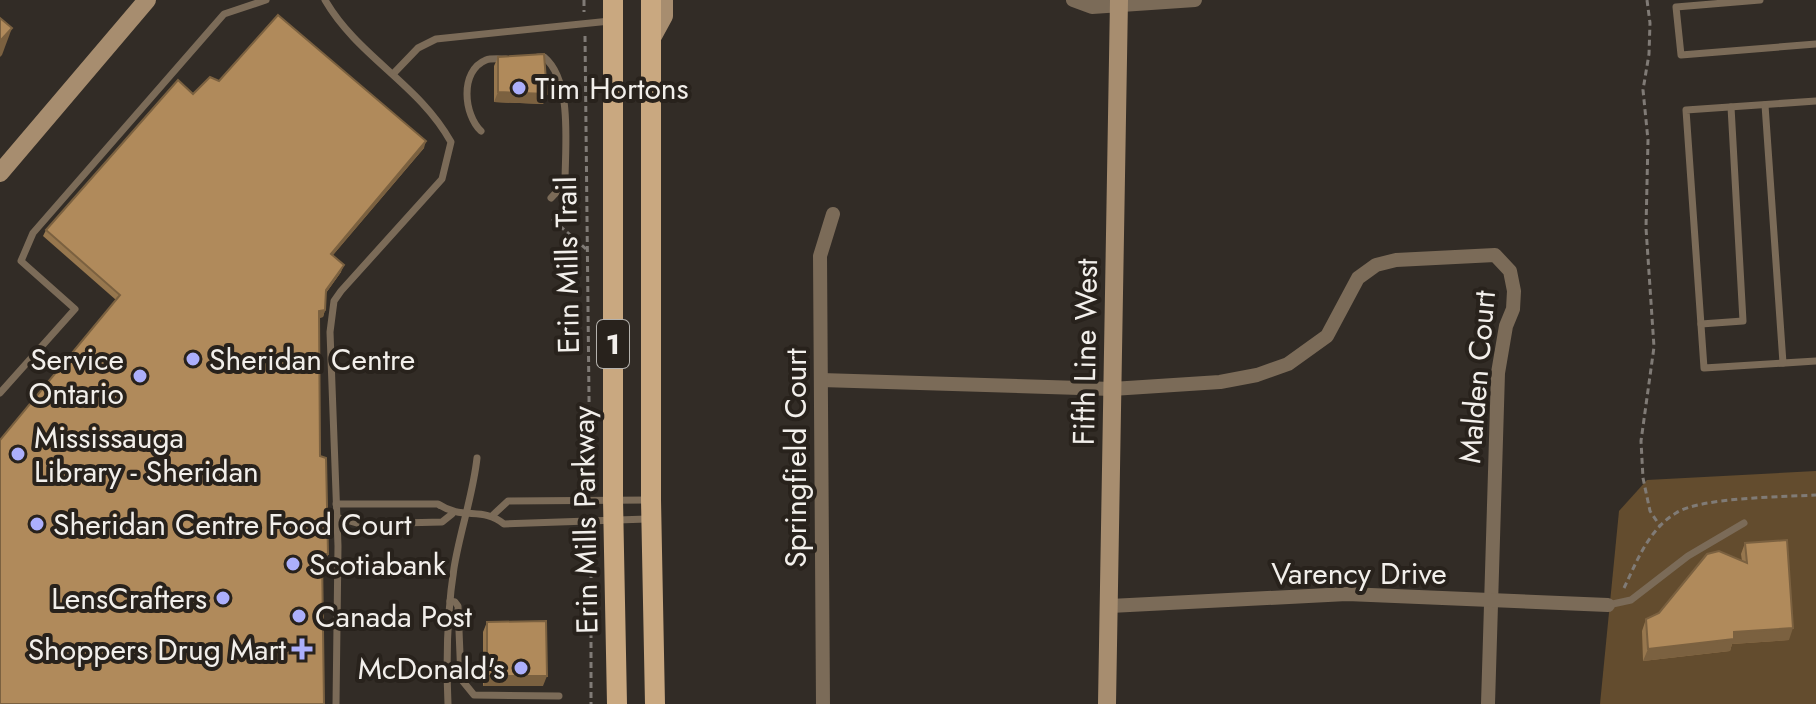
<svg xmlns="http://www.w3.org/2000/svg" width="1816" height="704" font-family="Jost,sans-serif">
	<rect width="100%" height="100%" fill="#322c26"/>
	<path fill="#634c2e" d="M1816,471V704H1600L1619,511L1647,480Z"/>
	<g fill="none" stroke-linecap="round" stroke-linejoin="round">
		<g stroke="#807b76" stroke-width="3" stroke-dasharray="6 4" stroke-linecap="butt">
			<path d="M584,0V12"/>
			<path d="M1647,0L1650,23L1649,54L1643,90L1648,140L1646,228L1654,347L1641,441L1643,478L1650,511L1660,526"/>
			<path d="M585,36L590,488"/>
			<path d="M552,219L586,249"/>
			<path d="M591,532V704"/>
			<path d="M1624,588C1637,561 1649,529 1676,513C1701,497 1784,497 1816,495"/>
		</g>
		<g stroke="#7b6b58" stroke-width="7">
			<path d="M325,0C358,57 419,84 451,142L442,179L341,291L334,301L330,332L338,546L336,704"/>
			<path d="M1760,0L1676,7L1681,55L1816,44"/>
			<path d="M538,57H544C573,81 565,147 565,183L551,198"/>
			<path d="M394,73L418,48L436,39L610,21"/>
			<path d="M1816,101L1686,110L1704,368L1816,361"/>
			<path d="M1765,105L1783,363"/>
			<path d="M481,131C464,115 459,71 486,60C491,58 500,59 506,59"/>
			<path d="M1701,324L1743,321L1731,107"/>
			<path d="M0,393L75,309L21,261L33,233L224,14L266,0"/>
			<path d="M336,504H438C463,521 482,506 504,524L647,519"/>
			<path d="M493,515L508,501L649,500"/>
			<path d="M336,517L360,524L442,522L452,514"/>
			<path d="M450,601L455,602L458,606L461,679L474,695L559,696"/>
			<path d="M1608,605L1631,600L1688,556L1744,523"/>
			<path d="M448,704C446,658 447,613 454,568C460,531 473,495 477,458"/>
		</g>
		<g stroke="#7b6b58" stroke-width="14">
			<path d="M1073,0L1092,7L1195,0"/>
			<path d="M821,380L1112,389L1220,382L1257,375L1288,364L1327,336L1358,278L1376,265L1396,260L1495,255L1510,271L1514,291L1513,309L1506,326L1498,373L1488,704"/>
			<path d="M1110,606L1347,594L1608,605"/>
			<path d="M823,704L820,256L833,214"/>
		</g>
		<g stroke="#a78d6f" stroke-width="18">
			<path d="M652,38L664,16V0"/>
			<path d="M0,173L147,0"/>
			<path d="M1107,704L1119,0"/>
		</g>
		<g stroke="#c9a880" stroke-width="20">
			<path d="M613,0V500L617,704"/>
			<path d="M651,0V500L655,704"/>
		</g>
	</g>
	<g fill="#97774e">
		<path d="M498,57L547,94L543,104L494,102V66Z"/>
		<path d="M219,81L424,148L332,256L341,272L326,293L325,310L323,317L319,318L320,456L328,554L326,560L322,561L116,300L43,236L46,230L193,94Z"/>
		<path d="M1745,543L1789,640L1732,644L1730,651L1643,661L1642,631L1646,619L1659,613L1742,561L1741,554Z"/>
		<path d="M487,622L543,686H483V632Z"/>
	</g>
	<g fill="#7b6140">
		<path d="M12,28L2,55L0,57V41Z"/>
		<path d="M498,92L547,94L543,104L494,102Z"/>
		<path d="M426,141L424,148L328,261L331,254Z"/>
		<path d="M344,265L341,272L323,297L326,290Z"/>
		<path d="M325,310L323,317L316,318L319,311Z"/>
		<path d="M322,554H328L326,560L320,561Z"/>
		<path d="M1793,628L1789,640L1732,644L1730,651L1643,661L1648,649L1734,632Z"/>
		<path d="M487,676H547L543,686H483Z"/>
	</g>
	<g fill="#b08a5b" stroke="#7b6140" stroke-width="2">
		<path d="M278,15L426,141L331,254L344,265L326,290L325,310L319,311L320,456L326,458L328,554H322L324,704H0V440L120,295L46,230L178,80L193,94L210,77L219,81Z"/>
		<path d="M0,18L12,28L0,41Z"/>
		<path d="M544,54L547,94L498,92V57Z"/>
		<path d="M1787,540L1793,628L1734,632V639L1648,649L1646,619L1659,613L1707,554L1719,551L1747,563L1745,543Z"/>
		<path d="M546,621L547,676H487V622Z"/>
	</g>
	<g fill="#acaffb" stroke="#28221c" stroke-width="3">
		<circle cx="519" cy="88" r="8"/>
		<circle cx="193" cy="359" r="8"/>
		<circle cx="140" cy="376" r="8"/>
		<circle cx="18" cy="454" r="8"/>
		<circle cx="37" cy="524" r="8"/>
		<circle cx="293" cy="564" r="8"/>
		<circle cx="223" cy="598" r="8"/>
		<circle cx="299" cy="616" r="8"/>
		<path d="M298 637h8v8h8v8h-8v8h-8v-8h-8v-8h8z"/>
		<circle cx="521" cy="668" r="8"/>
	</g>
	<g text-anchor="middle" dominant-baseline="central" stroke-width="8" stroke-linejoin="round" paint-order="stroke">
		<rect fill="#28221c" stroke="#b5b2ad" stroke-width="2" x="597" y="320" width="32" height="48" rx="6"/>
		<g font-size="28" font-weight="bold" fill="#f2efeb">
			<text x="613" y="344">1</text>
		</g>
		<g font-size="30" fill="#f2efeb" stroke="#28221c" text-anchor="start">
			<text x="535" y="88">Tim Hortons</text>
			<text x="124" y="359" text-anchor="end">Service<tspan x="124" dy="34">Ontario</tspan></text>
			<text x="209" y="359">Sheridan Centre</text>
			<text x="34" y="437">Mississauga<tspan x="34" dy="34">Library - Sheridan</tspan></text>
			<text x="53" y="524">Sheridan Centre Food Court</text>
			<text x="309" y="564">Scotiabank</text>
			<text x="207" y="598" text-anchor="end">LensCrafters</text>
			<text x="315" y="616">Canada Post</text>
			<text x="286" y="649" text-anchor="end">Shoppers Drug Mart</text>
			<text x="505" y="668" text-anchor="end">McDonald's</text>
		</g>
		<g font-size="30" fill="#f2efeb" stroke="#28221c">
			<text transform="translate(567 265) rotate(-91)">Erin Mills Trail</text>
			<text transform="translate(1085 352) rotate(-89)">Fifth Line West</text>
			<text transform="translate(1477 377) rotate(-85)">Malden Court</text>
			<text transform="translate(795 458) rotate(-90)">Springfield Court</text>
			<text transform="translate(585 520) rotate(-91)">Erin Mills Parkway</text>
			<text x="1359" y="573">Varency Drive</text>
		</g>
	</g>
</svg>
